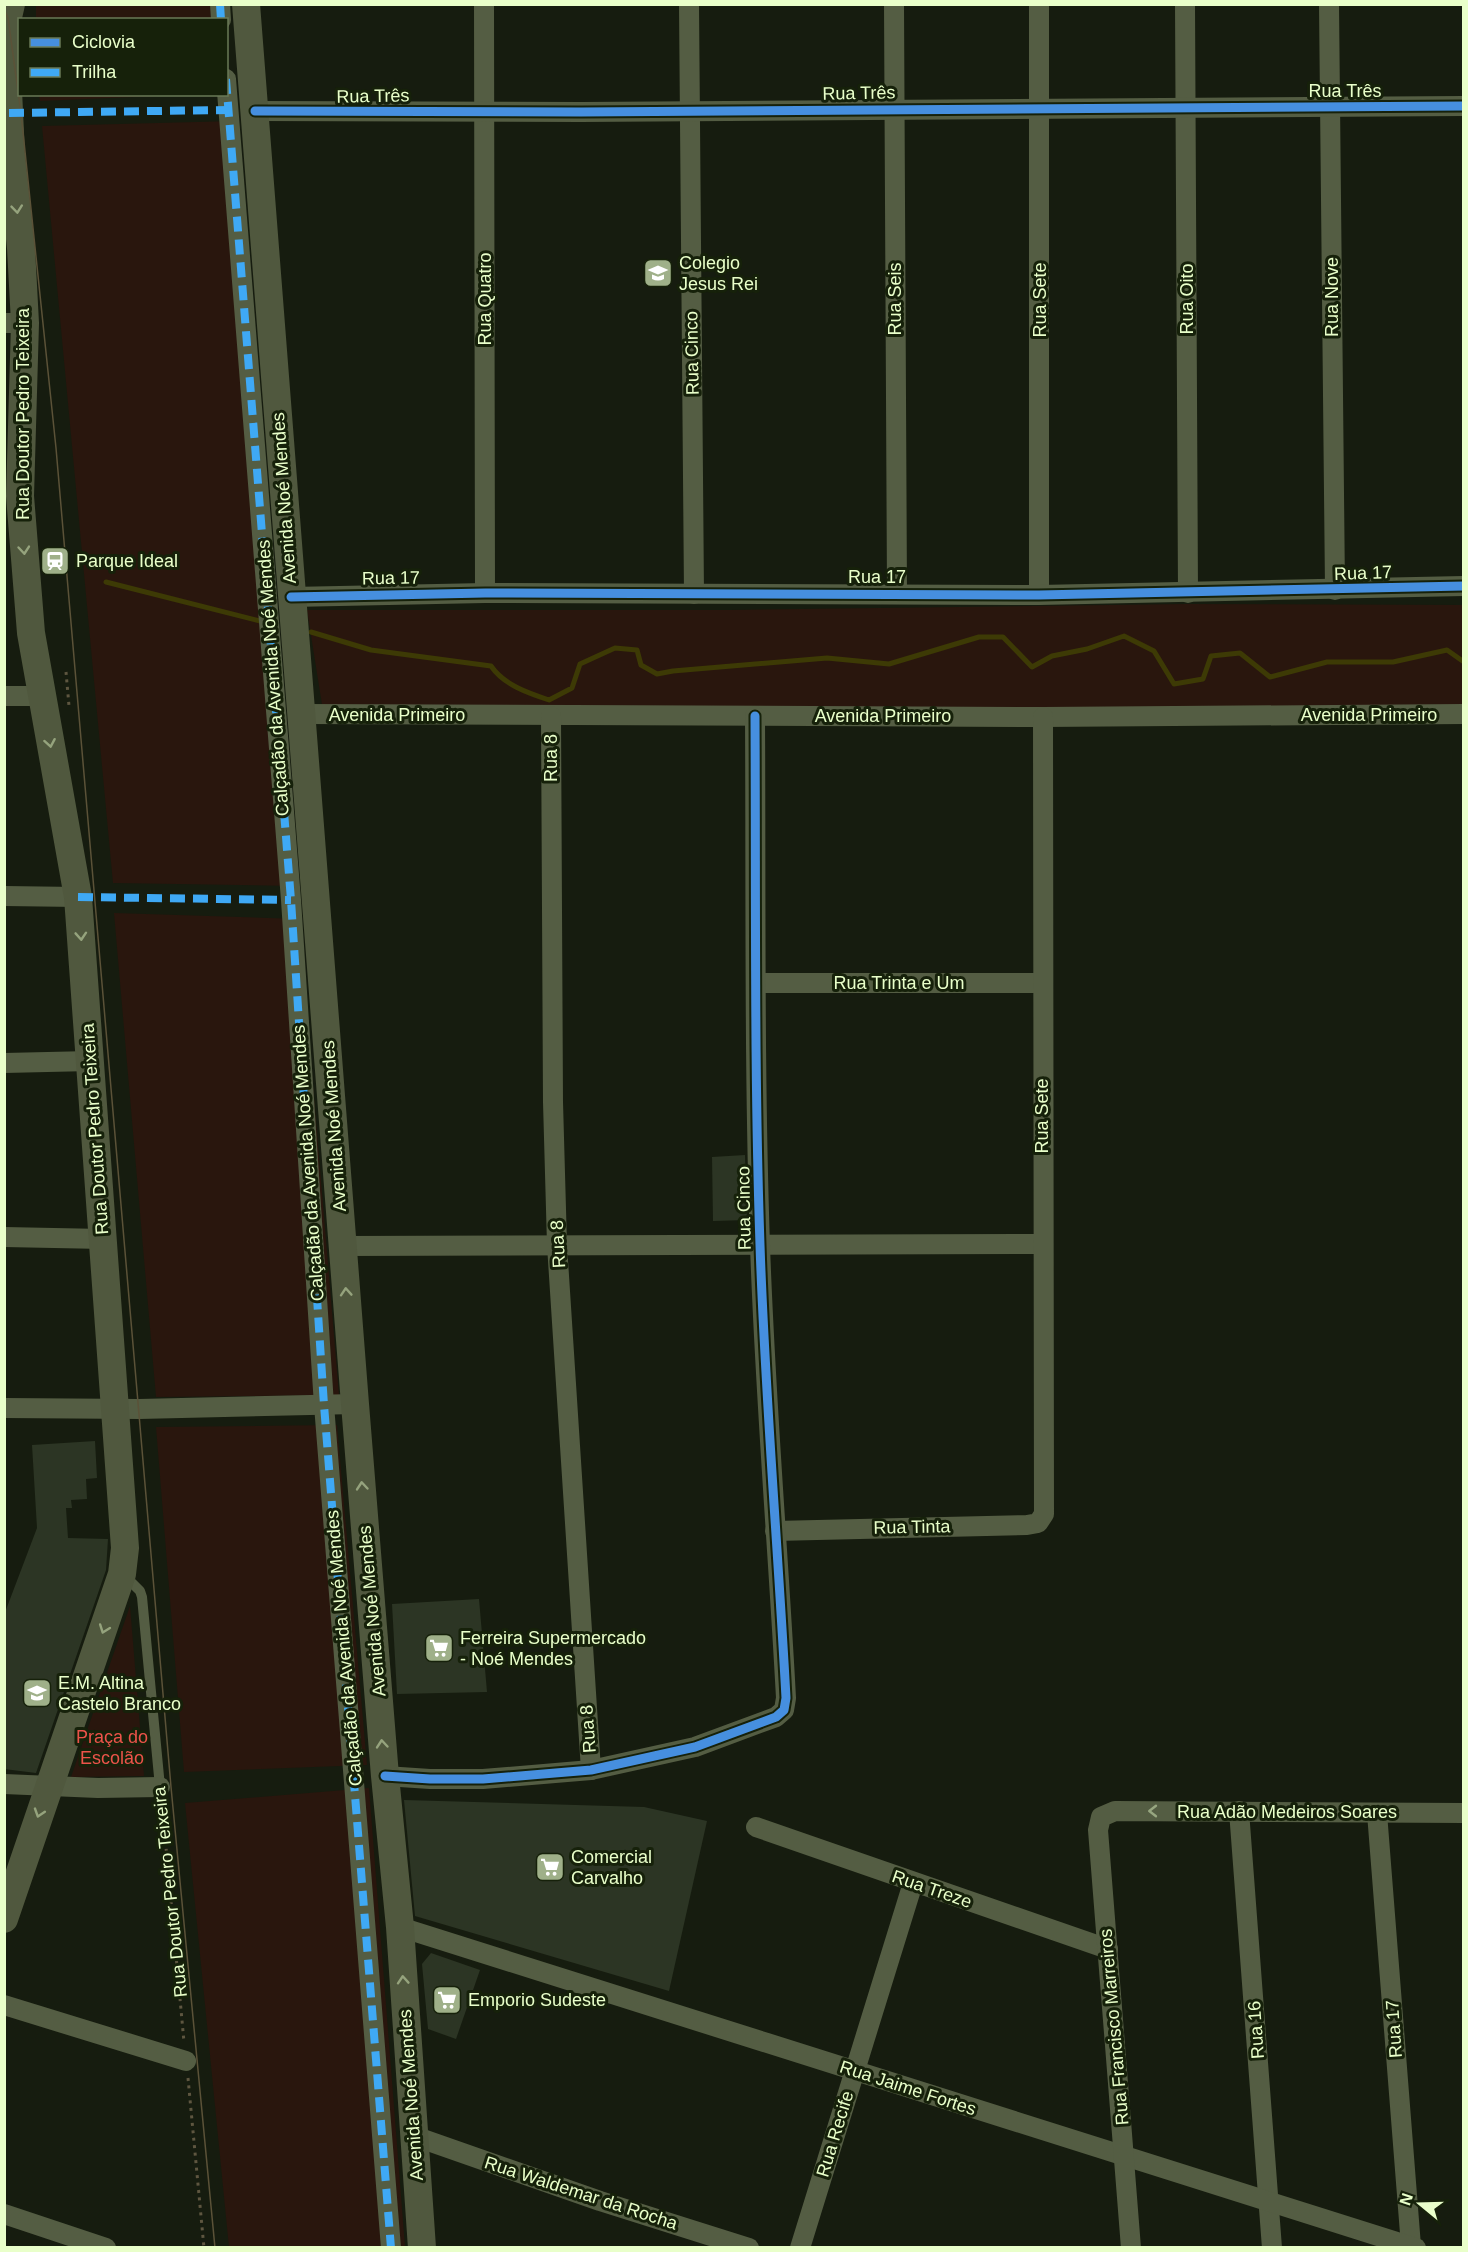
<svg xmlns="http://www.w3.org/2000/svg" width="1468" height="2252" font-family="Arial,sans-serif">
	<rect width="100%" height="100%" fill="#161c0f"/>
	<g fill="#29160d">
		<path d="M36,5H225L226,19H36Z"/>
		<path d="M39,95V94L180,95L40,101Z"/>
		<path d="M236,121L295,886L113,883L42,126Z"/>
		<path d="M1187,604L1463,605V708L323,711L307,610H730Z"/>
		<path d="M114,913L299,919L339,1395L156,1397Z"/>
		<path d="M337,1425L367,1765L184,1772L156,1427Z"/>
		<path d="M130,1606L144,1776L71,1777Z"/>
		<path d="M369,1788L405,2247H229L185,1803Z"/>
	</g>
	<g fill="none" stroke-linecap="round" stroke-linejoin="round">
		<g stroke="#3d3a05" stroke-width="5">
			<path d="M106,582L264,622"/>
			<path d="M311,632L371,650L491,666C504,685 528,693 549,700L572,688L580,664L615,648L637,650L641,665L657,674L673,671L827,658L889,664L979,637H1003L1032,667L1052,656L1087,649L1124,636L1154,651L1174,684L1203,679L1211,656L1240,653L1270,677L1327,662H1393L1447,650L1464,662"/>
		</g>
	</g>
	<g fill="#2c3524">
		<path d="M745,1155L747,1220L713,1221L712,1157Z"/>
		<path d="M95,1441L97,1478L86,1479L87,1499L71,1500L72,1508H66L68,1538L108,1539L106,1570L36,1773L4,1769V1615L37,1528L32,1445Z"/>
		<path d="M479,1599L487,1692L397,1694L392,1604Z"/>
		<path d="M404,1800L644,1807L707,1821L669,1991L415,1916Z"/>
		<path d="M431,1953L480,1970L456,2039L428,2029L422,1964Z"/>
	</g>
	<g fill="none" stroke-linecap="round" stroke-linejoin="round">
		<g stroke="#5e5640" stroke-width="3" stroke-dasharray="3 4.5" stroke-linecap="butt">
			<path d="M66,672L69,706"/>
			<path d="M162,1804L184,2042"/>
			<path d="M188,2078L204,2248"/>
		</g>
		<path stroke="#545d43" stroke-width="10" d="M125,1576L140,1591L142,1597L160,1787"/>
		<g stroke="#545d43" stroke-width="20">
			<path d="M220,4L221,20"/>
			<path d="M484,4L485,593"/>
			<path d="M689,4L694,594"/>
			<path d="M894,4L897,594"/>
			<path d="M1185,4L1188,593"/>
			<path d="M1329,4L1335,590"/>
			<path d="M226,79L291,900L324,1405L391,2248"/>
			<path d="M255,111L581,112L1464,106"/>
			<path d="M4,323H25"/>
			<path d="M1039,595V4"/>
			<path d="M291,597L485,593L1039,595L1464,586"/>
			<path d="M4,696H41"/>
			<path d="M302,714L1043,717L1464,714"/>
			<path d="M551,716L553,1102L557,1245L591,1770"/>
			<path d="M4,896L78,897"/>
			<path d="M756,983H1042"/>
			<path d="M4,1063L91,1061"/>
			<path d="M4,1237L104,1239"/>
			<path d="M343,1246L1042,1244"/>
			<path d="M4,1408L139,1409L355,1404"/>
			<path d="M775,1531L1027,1525L1038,1523L1044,1514L1043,717"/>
			<path d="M385,1776L430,1779H483L591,1770L695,1747L776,1717L784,1710L786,1698C778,1547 765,1396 760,1245C754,1069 756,892 755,716"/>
			<path d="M4,1784L98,1788L160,1787"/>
			<path d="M1239,1811L1272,2248"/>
			<path d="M1377,1813L1411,2246"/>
			<path d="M756,1827L1108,1949"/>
			<path d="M400,1927L1416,2248"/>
			<path d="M4,2005L186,2061"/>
			<path d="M414,2136L600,2201L749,2248"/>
			<path d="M4,2214L106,2248"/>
			<path d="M800,2248L913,1883"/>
			<path d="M1131,2248L1098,1830L1101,1817L1115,1811L1464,1813"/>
		</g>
		<g stroke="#50583e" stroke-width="28">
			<path d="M246,4L355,1404L385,1776L400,1927L422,2248"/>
			<path d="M4,1919L122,1574L125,1548L78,897L31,633L20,496L25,323L21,248L11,154L6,48V26L11,4"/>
		</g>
		<path stroke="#5b5238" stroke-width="1.5" d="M4,9L8,18L21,113L56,448L171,1787L215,2248"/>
		<g stroke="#3fa9f5" stroke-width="8" stroke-dasharray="15 8" stroke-linecap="butt">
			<path d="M220,4L221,20"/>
			<path d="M226,79L291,900L324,1405L391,2248"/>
			<path d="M9,113L229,110"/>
			<path d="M78,897L291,900"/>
		</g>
		<g stroke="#16210a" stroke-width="13">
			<g id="cycleway">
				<path d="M255,111L581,112L1464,106"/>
				<path d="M291,597L485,593L1039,595L1464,586"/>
				<path d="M385,1776L430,1779H483L591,1770L695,1747L776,1717L784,1710L786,1698C778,1547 765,1396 760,1245C754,1069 756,892 755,716"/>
			</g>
		</g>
		<use href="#cycleway" stroke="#468fdf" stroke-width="9"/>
	</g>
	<defs><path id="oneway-chevron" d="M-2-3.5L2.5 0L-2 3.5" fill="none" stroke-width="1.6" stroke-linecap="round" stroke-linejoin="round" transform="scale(1.5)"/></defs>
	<g stroke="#95a37d">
		<use href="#oneway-chevron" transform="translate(17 209) rotate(84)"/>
		<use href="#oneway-chevron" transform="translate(24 550) rotate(85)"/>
		<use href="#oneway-chevron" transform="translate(50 743) rotate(80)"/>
		<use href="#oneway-chevron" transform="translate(81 936) rotate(86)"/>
		<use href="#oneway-chevron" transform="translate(346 1292) rotate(-94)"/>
		<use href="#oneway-chevron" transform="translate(362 1486) rotate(-95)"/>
		<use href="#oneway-chevron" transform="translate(104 1629) rotate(110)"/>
		<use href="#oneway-chevron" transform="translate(382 1744) rotate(-95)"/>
		<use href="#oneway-chevron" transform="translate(39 1813) rotate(108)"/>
		<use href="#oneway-chevron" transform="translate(403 1980) rotate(-94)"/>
	</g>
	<use stroke="#97a680" href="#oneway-chevron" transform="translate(1153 1811) rotate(-180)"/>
	<defs>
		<g id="school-square" transform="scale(1.5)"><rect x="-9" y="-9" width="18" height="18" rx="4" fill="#9fb089" stroke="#16210a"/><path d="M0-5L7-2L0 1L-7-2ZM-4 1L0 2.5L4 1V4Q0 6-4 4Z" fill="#fff"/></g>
		<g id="station-square" transform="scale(1.5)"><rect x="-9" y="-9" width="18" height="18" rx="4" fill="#9fb089" stroke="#16210a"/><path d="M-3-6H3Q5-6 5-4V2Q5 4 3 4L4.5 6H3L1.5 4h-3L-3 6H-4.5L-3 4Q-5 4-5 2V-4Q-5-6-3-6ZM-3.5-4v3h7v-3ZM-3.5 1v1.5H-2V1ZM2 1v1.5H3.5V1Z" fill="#fff"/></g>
		<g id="supermarket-square" transform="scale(1.5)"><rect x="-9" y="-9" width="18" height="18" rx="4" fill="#9fb089" stroke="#16210a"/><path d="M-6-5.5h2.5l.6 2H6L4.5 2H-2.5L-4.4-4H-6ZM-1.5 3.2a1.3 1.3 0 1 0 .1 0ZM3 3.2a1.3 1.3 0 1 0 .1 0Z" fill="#fff"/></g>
	</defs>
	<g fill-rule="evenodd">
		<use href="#school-square" x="658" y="273"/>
		<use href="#station-square" x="55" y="561"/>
		<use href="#supermarket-square" x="439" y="1648"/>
		<use href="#school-square" x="37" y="1693"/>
		<use href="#supermarket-square" x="550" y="1867"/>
		<use href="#supermarket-square" x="447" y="2000"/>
	</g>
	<g text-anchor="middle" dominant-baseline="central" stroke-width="6" stroke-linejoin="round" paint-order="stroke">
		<g font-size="18" fill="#e9ffca" stroke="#16210a">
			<text x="1345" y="91">Rua Três</text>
			<text transform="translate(859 93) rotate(-1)">Rua Três</text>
			<text transform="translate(373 96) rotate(-1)">Rua Três</text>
			<text transform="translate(1332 297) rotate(-90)">Rua Nove</text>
			<text transform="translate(485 299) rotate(-90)">Rua Quatro</text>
			<text transform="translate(895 299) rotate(-90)">Rua Seis</text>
			<text transform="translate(1187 299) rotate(-90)">Rua Oito</text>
			<text transform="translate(1040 300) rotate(-90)">Rua Sete</text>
			<text transform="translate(692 353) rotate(-91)">Rua Cinco</text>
			<text transform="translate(23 414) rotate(-90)">Rua Doutor Pedro Teixeira</text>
			<text transform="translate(284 498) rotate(-94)">Avenida Noé Mendes</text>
			<text transform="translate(1363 573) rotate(-2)">Rua 17</text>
			<text x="877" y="577">Rua 17</text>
			<text transform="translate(391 578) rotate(-1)">Rua 17</text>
			<text transform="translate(273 678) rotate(-94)">Calçadão da Avenida Noé Mendes</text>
			<text x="397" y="715">Avenida Primeiro</text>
			<text x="1369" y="715">Avenida Primeiro</text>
			<text x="883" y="716">Avenida Primeiro</text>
			<text transform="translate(551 758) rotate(-90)">Rua 8</text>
			<text x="899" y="983">Rua Trinta e Um</text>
			<text transform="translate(1042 1116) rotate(-90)">Rua Sete</text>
			<text transform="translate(334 1126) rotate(-94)">Avenida Noé Mendes</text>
			<text transform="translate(95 1129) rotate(-94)">Rua Doutor Pedro Teixeira</text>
			<text transform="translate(308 1163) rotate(-94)">Calçadão da Avenida Noé Mendes</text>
			<text transform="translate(744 1208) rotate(-91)">Rua Cinco</text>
			<text transform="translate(558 1244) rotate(-93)">Rua 8</text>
			<text transform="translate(912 1527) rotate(-1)">Rua Tinta</text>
			<text transform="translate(372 1611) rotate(-95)">Avenida Noé Mendes</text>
			<text transform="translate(344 1648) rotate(-95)">Calçadão da Avenida Noé Mendes</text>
			<text transform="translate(588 1729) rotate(-94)">Rua 8</text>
			<text x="1287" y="1812">Rua Adão Medeiros Soares</text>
			<text transform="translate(932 1889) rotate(19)">Rua Treze</text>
			<text transform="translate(170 1892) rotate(-96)">Rua Doutor Pedro Teixeira</text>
			<text transform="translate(1114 2027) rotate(-95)">Rua Francisco Marreiros</text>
			<text transform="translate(1394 2029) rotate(-94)">Rua 17</text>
			<text transform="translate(1256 2030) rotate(-94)">Rua 16</text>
			<text transform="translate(908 2088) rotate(18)">Rua Jaime Fortes</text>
			<text transform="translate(411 2095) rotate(-94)">Avenida Noé Mendes</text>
			<text transform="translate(835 2134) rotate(-73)">Rua Recife</text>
			<text transform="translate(581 2193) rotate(18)">Rua Waldemar da Rocha</text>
		</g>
		<g font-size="18" fill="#e9ffca" stroke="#16210a" text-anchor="start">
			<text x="679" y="263">Colegio<tspan x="679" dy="21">Jesus Rei</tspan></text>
			<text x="76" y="561">Parque Ideal</text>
			<text x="460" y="1638">Ferreira Supermercado<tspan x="460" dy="21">- Noé Mendes</tspan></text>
			<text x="58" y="1683">E.M. Altina<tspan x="58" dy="21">Castelo Branco</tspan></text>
			<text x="571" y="1857">Comercial<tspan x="571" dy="21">Carvalho</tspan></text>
			<text x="468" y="2000">Emporio Sudeste</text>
		</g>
		<g font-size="18" fill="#ec534a" stroke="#16210a">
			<text x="112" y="1737">Praça do<tspan x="112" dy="21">Escolão</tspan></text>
		</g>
	</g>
	<rect width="1468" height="2252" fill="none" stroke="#e9ffca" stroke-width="12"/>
	<rect x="18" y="18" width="210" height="78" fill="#16210a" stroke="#6a7a57" stroke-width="1.5"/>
	<rect x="30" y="38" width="30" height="9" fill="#468fdf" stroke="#6a7a57" stroke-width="1.5"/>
	<text x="72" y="48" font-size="18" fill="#e9ffca">Ciclovia</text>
	<rect x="30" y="68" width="30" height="9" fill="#3fa9f5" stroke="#6a7a57" stroke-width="1.5"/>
	<text x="72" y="78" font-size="18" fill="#e9ffca">Trilha</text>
	<g transform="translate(1420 2204) rotate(289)" stroke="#16210a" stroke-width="4.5" paint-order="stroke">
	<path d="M0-4.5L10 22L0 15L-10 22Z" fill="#e9ffca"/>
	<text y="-9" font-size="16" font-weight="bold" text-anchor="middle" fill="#e9ffca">N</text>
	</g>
</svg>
